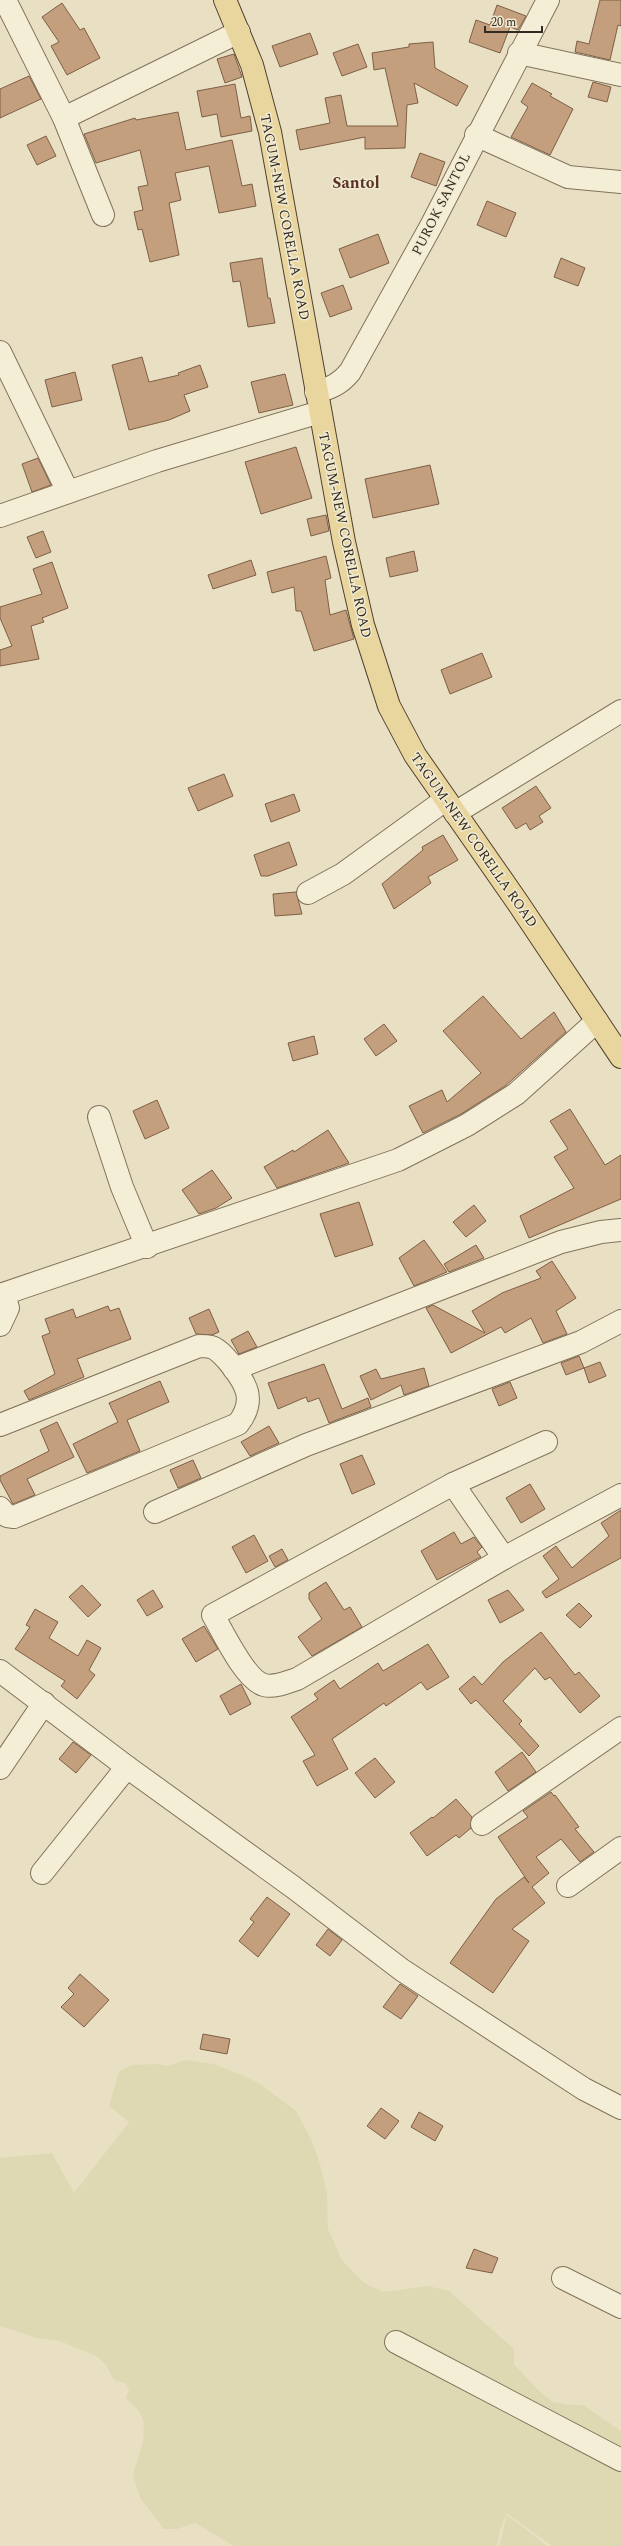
<svg xmlns="http://www.w3.org/2000/svg" width="621" height="2546" font-family="Spectral,serif">
	<rect width="100%" height="100%" fill="#e9e0c4"/>
	<g fill="#ded9b2">
		<path d="M185,2060L214,2064L239,2074L260,2084L296,2111L312,2141L320,2164L327,2193L328,2229L342,2260L364,2283L384,2292L428,2286L449,2291L514,2349V2364L539,2391L553,2402L570,2405H583L621,2431V2546H552L507,2513L499,2533L497,2546H234L195,2523L177,2529H164L140,2498L133,2475L143,2441L144,2423L139,2411L126,2398L129,2390L125,2383L114,2380L106,2365L96,2356L60,2341L37,2338L0,2326V2158L52,2153L74,2193L129,2122L109,2106L119,2071L132,2065L156,2064L168,2066Z"/>
		<path d="M507,2515L547,2546H499Z"/>
	</g>
	<g fill="#c39f7e" stroke="#7e5f45">
		<path d="M600,0H621V26L618,25L610,60L575,52L577,41L589,44Z"/>
		<path d="M62,3L80,30L84,28L100,58L67,75L51,46L59,42L42,17Z"/>
		<path d="M497,5L526,16L518,30L510,27L500,53L469,42L476,20L490,25Z"/>
		<path d="M310,33L318,54L280,67L272,46Z"/>
		<path d="M433,42L435,68L468,86L457,106L414,83L418,103L407,105L405,148L365,149V137L300,150L296,130L330,123L325,98L341,95L347,126H398L385,68L374,70L372,53L409,47V44Z"/>
		<path d="M358,44L367,67L342,76L333,53Z"/>
		<path d="M234,54L242,77L225,83L217,59Z"/>
		<path d="M29,76L41,99L0,118V89Z"/>
		<path d="M593,82L611,87L607,102L588,97Z"/>
		<path d="M532,83L552,94L550,96L573,109L550,155L511,137L528,107L521,102Z"/>
		<path d="M235,84L241,118L250,116L252,131L221,137L217,114L202,117L197,91Z"/>
		<path d="M178,112L186,150L232,140L242,186L252,184L256,206L219,213L209,166L175,173L181,200L169,203L179,255L150,262L142,229L138,230L134,212L143,210L138,187L148,185L140,150L96,163L84,134L135,118L136,120Z"/>
		<path d="M46,136L56,156L37,165L27,145Z"/>
		<path d="M420,153L445,162L436,186L411,177Z"/>
		<path d="M487,201L516,213L506,237L477,225Z"/>
		<path d="M378,234L389,263L350,278L339,249Z"/>
		<path d="M262,258L268,298H270L275,323L248,327L240,281L233,282L230,263Z"/>
		<path d="M561,258L585,268L578,286L554,277Z"/>
		<path d="M343,285L352,309L330,317L321,293Z"/>
		<path d="M142,357L149,382L179,375L178,373L200,365L208,387L184,395L190,411L169,420L129,430L112,365Z"/>
		<path d="M75,372L82,400L52,407L45,380Z"/>
		<path d="M285,374L293,405L259,413L251,382Z"/>
		<path d="M296,447L312,498L261,514L245,462Z"/>
		<path d="M38,458L51,485L32,492L22,464Z"/>
		<path d="M430,465L439,504L373,518L365,479Z"/>
		<path d="M326,515L329,531L311,536L307,519Z"/>
		<path d="M43,531L51,552L36,558L27,537Z"/>
		<path d="M414,551L418,571L390,577L386,558Z"/>
		<path d="M326,556L331,578L325,580L330,615L346,610L354,639L314,651L301,611H296L294,587L272,593L267,572Z"/>
		<path d="M251,560L256,575L213,589L208,575Z"/>
		<path d="M52,562L68,608L42,618L44,622L31,626L39,659L0,666V650L12,646L0,618V607L42,594L33,569Z"/>
		<path d="M482,653L492,677L450,694L441,670Z"/>
		<path d="M224,774L233,796L198,811L188,788Z"/>
		<path d="M536,786L551,808L539,816L543,822L530,830L526,823L516,829L502,808Z"/>
		<path d="M294,794L300,811L271,822L265,804Z"/>
		<path d="M443,835L458,860L428,877L431,883L394,909L382,884L423,850L422,847Z"/>
		<path d="M289,842L297,865L268,876H261L254,855Z"/>
		<path d="M296,892L302,914L275,916L273,894Z"/>
		<path d="M483,996L521,1039L554,1012L566,1032L505,1086L461,1114L423,1133L409,1106L442,1090L447,1102L481,1073L443,1031Z"/>
		<path d="M384,1024L397,1041L376,1056L364,1039Z"/>
		<path d="M314,1036L318,1054L293,1061L288,1043Z"/>
		<path d="M157,1100L169,1128L145,1139L133,1111Z"/>
		<path d="M570,1109L605,1165L621,1155V1199L529,1238L520,1216L574,1188L554,1157L568,1149L550,1121Z"/>
		<path d="M328,1130L349,1163L277,1188L264,1167L293,1150L294,1152Z"/>
		<path d="M212,1170L232,1198L216,1208L199,1214L182,1190Z"/>
		<path d="M359,1202L373,1245L335,1257L320,1214Z"/>
		<path d="M474,1205L486,1221L466,1237L453,1222Z"/>
		<path d="M424,1240L447,1272L414,1286L399,1258Z"/>
		<path d="M476,1245L484,1258L449,1272L444,1264Z"/>
		<path d="M552,1261L576,1298L556,1311L567,1334L543,1343L531,1318L505,1333L501,1327L451,1353L426,1308L433,1305L485,1333L472,1311L502,1293L541,1278L536,1271Z"/>
		<path d="M108,1306L110,1311L119,1308L131,1339L77,1359L84,1377L29,1400L24,1391L55,1374L42,1336L50,1333L45,1319L73,1309L76,1318Z"/>
		<path d="M209,1309L219,1332L212,1335L196,1334L189,1318Z"/>
		<path d="M248,1331L257,1347L239,1354L231,1340Z"/>
		<path d="M579,1356L584,1368L566,1375L561,1363Z"/>
		<path d="M600,1362L606,1376L589,1383L584,1368Z"/>
		<path d="M324,1364L342,1409L368,1398L371,1407L329,1423L319,1398L308,1402L306,1397L278,1409L268,1383Z"/>
		<path d="M424,1368L429,1386L404,1395L401,1385L371,1400L360,1376L376,1369L381,1379Z"/>
		<path d="M160,1381L169,1402L127,1420L140,1451L87,1473L73,1444L118,1422L109,1403Z"/>
		<path d="M510,1382L517,1398L499,1406L492,1389Z"/>
		<path d="M57,1422L74,1457L27,1479L35,1495L13,1504L0,1480V1476L49,1451L40,1430Z"/>
		<path d="M269,1426L279,1443L250,1456L241,1442Z"/>
		<path d="M362,1455L375,1484L352,1494L340,1464Z"/>
		<path d="M193,1460L201,1478L178,1488L170,1470Z"/>
		<path d="M530,1484L545,1509L521,1523L506,1498Z"/>
		<path d="M621,1510V1558L546,1598L542,1592L559,1579L543,1556L556,1546L572,1568L609,1536L601,1523Z"/>
		<path d="M454,1532L461,1544L474,1537L482,1547L477,1552L481,1557L437,1580L421,1551Z"/>
		<path d="M254,1535L268,1561L246,1573L232,1547Z"/>
		<path d="M282,1549L288,1560L275,1567L269,1556Z"/>
		<path d="M326,1582L344,1610L350,1607L362,1627L312,1656L298,1637L322,1619L309,1599V1593Z"/>
		<path d="M82,1585L101,1605L88,1617L69,1597Z"/>
		<path d="M153,1590L163,1607L147,1616L137,1600Z"/>
		<path d="M508,1590L524,1610L500,1623L488,1600Z"/>
		<path d="M579,1603L592,1616L580,1628L566,1615Z"/>
		<path d="M35,1609L58,1622L49,1638L78,1656L87,1640L101,1648L89,1670L95,1675L77,1699L61,1686L65,1681L15,1649L30,1627L26,1625Z"/>
		<path d="M204,1626L218,1649L196,1662L182,1639Z"/>
		<path d="M541,1632L575,1675L579,1672L600,1696L580,1713L550,1677L545,1680L535,1668L503,1701L522,1721L519,1724L539,1746L529,1756L476,1700L471,1704L459,1689L474,1676L482,1685L503,1662Z"/>
		<path d="M428,1644L449,1677L427,1690L421,1682L386,1706L384,1703L332,1739L348,1769L317,1786L303,1761L315,1755L291,1717L318,1699L314,1694L334,1680L340,1689L378,1663L383,1671Z"/>
		<path d="M241,1684L251,1704L230,1715L220,1696Z"/>
		<path d="M73,1742L91,1755L76,1773L59,1759Z"/>
		<path d="M522,1752L536,1772L508,1791L495,1772Z"/>
		<path d="M375,1758L395,1782L375,1798L355,1773Z"/>
		<path d="M551,1792L554,1796L555,1795L579,1827L575,1829L594,1852L580,1862L561,1839L536,1857L549,1873L532,1887L545,1903L512,1929L529,1941L493,1993L450,1963L496,1899L524,1877L529,1883L498,1837L528,1817L523,1811Z"/>
		<path d="M456,1799L472,1817L471,1828L459,1838L456,1835L427,1856L410,1833L432,1817L433,1818Z"/>
		<path d="M267,1897L290,1914L258,1957L239,1941L254,1922L250,1919Z"/>
		<path d="M328,1929L342,1940L330,1956L316,1945Z"/>
		<path d="M80,1974L109,2000L84,2027L61,2007L74,1994L68,1988Z"/>
		<path d="M400,1984L418,1996L401,2019L383,2007Z"/>
		<path d="M203,2034L230,2039L227,2054L200,2049Z"/>
		<path d="M381,2108L399,2121L385,2139L367,2126Z"/>
		<path d="M419,2112L443,2126L435,2141L411,2127Z"/>
		<path d="M474,2249L498,2258L492,2273L466,2268Z"/>
	</g>
	<g fill="none" stroke-linecap="round" stroke-linejoin="round">
		<g stroke="#82725c" stroke-width="24">
			<g id="minor">
				<path d="M5,0L64,118L103,215"/>
				<path d="M519,53L621,75"/>
				<path d="M64,118L239,32"/>
				<path d="M476,135L568,177L621,182"/>
				<path d="M0,352L68,492"/>
				<path d="M316,392C331,388 340,384 350,372L431,226L548,0"/>
				<path d="M0,516L157,461L320,412"/>
				<path d="M455,813L621,711"/>
				<path d="M308,893L343,874L445,800"/>
				<path d="M99,1117L122,1187L147,1247"/>
				<path d="M0,1295L398,1160L467,1125L516,1094L597,1021"/>
				<path d="M0,1325L8,1308L4,1294"/>
				<path d="M234,1369L561,1242L601,1232L621,1230"/>
				<path d="M0,1425L199,1346C202,1346 207,1346 211,1347C223,1350 244,1380 247,1392C250,1404 245,1415 238,1424L14,1517L7,1516L0,1508"/>
				<path d="M546,1442L453,1484L213,1615C223,1632 245,1680 264,1685C275,1688 287,1682 297,1679L504,1558L621,1495"/>
				<path d="M453,1484L504,1558"/>
				<path d="M155,1512L306,1445L581,1342L621,1321"/>
				<path d="M0,1671L127,1767L293,1887L402,1970L584,2089L621,2108"/>
				<path d="M0,1768L44,1703"/>
				<path d="M482,1824L621,1728"/>
				<path d="M42,1873L127,1767"/>
				<path d="M568,1886L621,1848"/>
				<path d="M563,2278L621,2307"/>
				<path d="M396,2342L621,2460"/>
			</g>
		</g>
		<g stroke="#504130" stroke-width="24">
			<path id="major" d="M225,0L252,65L270,132L344,542L363,625L389,706L415,755L518,903L621,1057"/>
		</g>
		<use href="#minor" stroke="#f5eed6" stroke-width="22"/>
		<use href="#major" stroke="#e9d69f" stroke-width="22"/>
	</g>
	<g text-anchor="middle" dominant-baseline="central" stroke-width="3" stroke-linejoin="round" paint-order="stroke">
		<g font-size="14" fill="#332a1f" stroke="#f1ead3">
			<text transform="translate(441 204) rotate(-63)">PUROK SANTOL</text>
			<text transform="translate(285 217) rotate(79)">TAGUM-NEW CORELLA ROAD</text>
			<text transform="translate(345 535) rotate(78)">TAGUM-NEW CORELLA ROAD</text>
			<text transform="translate(474 840) rotate(55)">TAGUM-NEW CORELLA ROAD</text>
		</g>
		<g font-size="16" font-weight="bold" fill="#5b3223" stroke="#f1ead3">
			<text x="356" y="183">Santol</text>
		</g>
	</g>
	<path d="M485 26v6h57v-6" fill="none" stroke="#332a1f" stroke-width="2"/>
	<text x="491" y="26" font-size="12" fill="#332a1f" stroke="#f1ead3" stroke-width="3" paint-order="stroke">20 m</text>
</svg>
